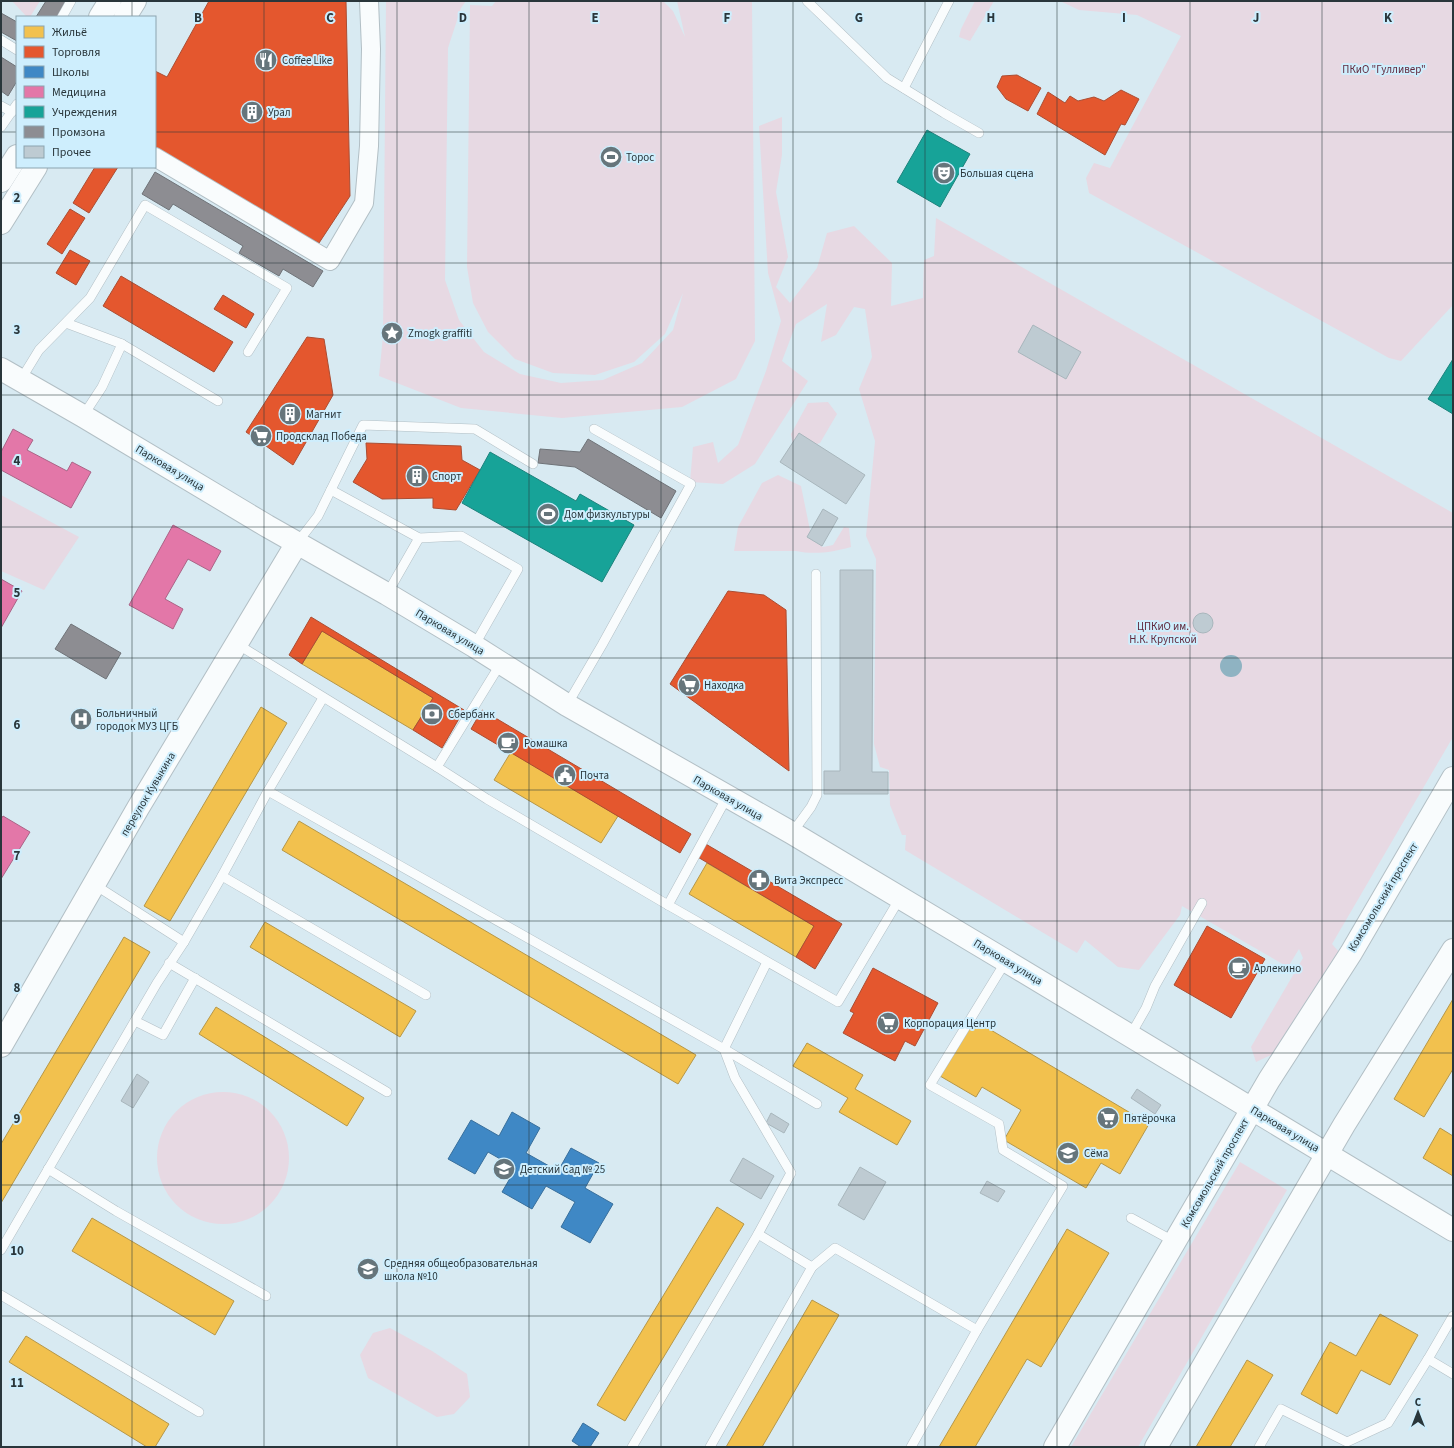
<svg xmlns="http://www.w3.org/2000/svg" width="1454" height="1448" font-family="'Source Sans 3',sans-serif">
	<rect width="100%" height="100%" fill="#d8eaf2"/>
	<g fill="#e7d9e3">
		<path d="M12,1H40L30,17H27Z"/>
		<path d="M386,1H466L461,8L448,48L445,280L459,320L484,352L520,374L561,383L603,380L642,363L673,330L683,293L665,334L634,362L595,375L553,373L515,359L488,332L473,303L467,267L470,5L492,6L496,1H663L673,11L685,37L677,1H752L755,341L736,379L682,407L562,418L461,408L379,376L383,336Z"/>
		<path d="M975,1H994L970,41L959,37L961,29Z"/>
		<path d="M1060,1H1453V305L1401,361L1389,358L1089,193L1086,178L1094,163L1110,168L1181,36L1137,15L1079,10Z"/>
		<path d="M782,117V155L776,192L788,257L776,287L790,303L817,268L827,233L854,226L892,263L891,306L923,298L924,260L934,256L936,218L1453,513V737L1332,944L1339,952L1273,1054L1256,1062L1251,1047L1303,958L1299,949L1288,967L1182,906L1180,915L1139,970L1118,967L1085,940L1077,953L905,850L906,835H902L890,805L889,770L880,767L874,744L876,559L866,536L875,441L859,389L872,357L865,309L854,307L836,335L821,342L827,304L796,324L782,361L808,381L755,464L723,484L690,482L693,447L713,442L718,463L738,445L766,371L781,321L768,273L759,126Z"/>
		<path d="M828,402L837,414L820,443L794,451L791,434L808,403Z"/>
		<path d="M778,475L801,486L812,540L823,547L833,545L844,527L849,528L851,547C834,552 814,555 796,551H734L738,527L762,483Z"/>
		<path d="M1,495L79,537L44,590L1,571Z"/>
		<circle cx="223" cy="1158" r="66"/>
		<path d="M1240,1162L1287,1190L1138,1447H1071Z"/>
		<path d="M390,1328L432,1351L467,1374L470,1397L454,1414L437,1417L368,1378L360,1355L373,1333Z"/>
	</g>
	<circle fill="#8fb3c2" cx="1231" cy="666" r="11"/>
	<g fill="#f2c14e" stroke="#b69748">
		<path d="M322,631L433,698L413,730L302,664Z"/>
		<path d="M261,707L287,723L170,921L144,906Z"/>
		<path d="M511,752L618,816L601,843L494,780Z"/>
		<path d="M299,821L696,1055L678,1084L282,850Z"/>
		<path d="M707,863L814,926L796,957L689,894Z"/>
		<path d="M265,922L416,1011L400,1037L250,947Z"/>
		<path d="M124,937L150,952L1,1203V1144Z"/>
		<path d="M1453,999V1069L1424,1117L1394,1099Z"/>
		<path d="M216,1007L364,1098L347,1126L199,1034Z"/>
		<path d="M974,1020L1149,1124L1120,1174L1101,1163L1086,1188L1004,1140L1021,1110L982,1087L976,1097L940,1076Z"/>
		<path d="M807,1043L863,1075L855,1089L911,1121L897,1145L839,1112L848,1098L793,1066Z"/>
		<path d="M1440,1128L1453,1136V1176L1423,1158Z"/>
		<path d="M717,1207L744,1224L625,1421L597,1405Z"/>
		<path d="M92,1218L234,1301L215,1335L72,1251Z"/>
		<path d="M1067,1229L1109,1253L1041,1367L1027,1359L975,1447H939Z"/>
		<path d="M812,1300L839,1315L762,1447H726Z"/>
		<path d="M1380,1314L1418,1335L1390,1385L1361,1370L1337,1414L1301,1394L1330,1342L1356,1356Z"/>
		<path d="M26,1336L169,1424L155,1447H147L9,1362Z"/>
		<path d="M1247,1360L1273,1375L1230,1447H1196Z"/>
	</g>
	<g fill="#e4572e" stroke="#ac4d32">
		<path d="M209,1H346L350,196L319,243L223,191L155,147V71L167,77Z"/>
		<path d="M1017,75L1041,88L1028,111L1006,99L997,87L1002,76Z"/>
		<path d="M1121,90L1139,99L1125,125L1121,124L1105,155L1037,114L1048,92L1065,103L1070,96L1078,101L1094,97L1104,101Z"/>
		<path d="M95,167H118L89,213L73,203Z"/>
		<path d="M70,209L85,218L62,254L47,244Z"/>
		<path d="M70,250L90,261L76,285L56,273Z"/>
		<path d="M121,276L233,342L214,372L103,306Z"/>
		<path d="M223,295L254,314L246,328L214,309Z"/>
		<path d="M307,337L324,339L333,395L293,465L246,432Z"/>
		<path d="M366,443L461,446L462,460L480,470L456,510L433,508V498L382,499L353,482L367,459Z"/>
		<path d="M728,591L764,595L786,610L789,771L670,684Z"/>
		<path d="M311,617L464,710L442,748L413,730L433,698L322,631L302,664L289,655Z"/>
		<path d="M482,710L691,834L680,853L471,729Z"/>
		<path d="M704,843L842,924L815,969L796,957L814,926L696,856Z"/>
		<path d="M1207,926L1265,959L1231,1018L1174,985Z"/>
		<path d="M873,968L938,1003L915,1046L905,1041L895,1061L843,1033L854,1013L850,1011Z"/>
	</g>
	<g fill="#3f88c5" stroke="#386f9c">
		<path d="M512,1112L540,1128L526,1153L558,1171L571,1148L599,1163L585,1188L613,1204L590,1243L561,1227L575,1202L546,1186L532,1209L502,1192L516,1168L488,1152L475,1174L448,1159L471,1120L499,1136Z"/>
		<path d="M583,1423L599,1433L590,1447H581L572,1441Z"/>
	</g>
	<g fill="#e377a8" stroke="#ab6487">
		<path d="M13,429L33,440L27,450L67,471L72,462L91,472L71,508L1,470V452Z"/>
		<path d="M173,525L221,551L210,571L188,559L165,599L183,609L173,629L129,605Z"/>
		<path d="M1,579L22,591L1,628Z"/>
		<path d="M3,816L30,832L1,879V819Z"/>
	</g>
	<g fill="#17a398" stroke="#1c827c">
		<path d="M927,130L970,154L940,207L897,182Z"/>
		<path d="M1453,359V414L1428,399Z"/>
		<path d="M490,452L576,501L580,494L634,525L602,582L462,503Z"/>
	</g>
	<g fill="#8d8d92" stroke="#6f7378">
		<path d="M46,1H68L59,17H36Z"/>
		<path d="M1,13L17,22V41L1,32Z"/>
		<path d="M1,57L17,67V81L8,96L1,91Z"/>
		<path d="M155,172L323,271L313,287L283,269L279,276L239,253L243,246L173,204L169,210L142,194Z"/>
		<path d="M588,439L676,491L661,518L575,467L538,463L540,449L580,452Z"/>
		<path d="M71,624L121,653L106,679L55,649Z"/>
	</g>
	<g fill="#becbd2" stroke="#a8b6bc">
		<path d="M1033,325L1081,352L1066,379L1018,352Z"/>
		<path d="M799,433L865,475L846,504L780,462Z"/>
		<path d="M823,509L838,518L822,546L807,537Z"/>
		<path d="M840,570H873L872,772H888V794H824V771H840Z"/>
		<circle cx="1203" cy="623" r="10"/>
		<path d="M137,1074L149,1082L133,1108L121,1101Z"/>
		<path d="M1137,1089L1161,1105L1155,1114L1131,1098Z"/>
		<path d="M771,1113L789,1124L784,1133L766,1123Z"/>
		<path d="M743,1158L774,1176L761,1199L730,1181Z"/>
		<path d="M860,1167L886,1182L864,1220L838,1205Z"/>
		<path d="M987,1181L1005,1191L998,1202L980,1193Z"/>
	</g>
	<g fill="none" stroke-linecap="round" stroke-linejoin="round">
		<g stroke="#b2bfc5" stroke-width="10">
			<g id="service">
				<path d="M807,1L887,78L944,113L979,133"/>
				<path d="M62,17L71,1"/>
				<path d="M1,40L17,50"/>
				<path d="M904,88L949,1"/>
				<path d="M1,106L12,112"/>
				<path d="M1,127L17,104"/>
				<path d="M66,323L122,344L102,387L83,416"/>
				<path d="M122,344L218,401"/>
				<path d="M20,381L39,350L90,298L145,205L287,288L248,352"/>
				<path d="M331,490L419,538L461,536L518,569L474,646"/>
				<path d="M297,543L318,516L363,425L475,429L533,464"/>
				<path d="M387,594L419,538"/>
				<path d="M237,644L437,767L487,799L668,905L838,1002L900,898"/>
				<path d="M567,705L602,645L691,484L594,429"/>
				<path d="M437,767L501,663"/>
				<path d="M268,791L724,1049L817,1104"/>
				<path d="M792,833L811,807L817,795L816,574"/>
				<path d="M222,876L426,995"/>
				<path d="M95,885L184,942"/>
				<path d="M668,905L727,797"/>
				<path d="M169,963L387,1092"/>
				<path d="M135,1021L163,1035L195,978"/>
				<path d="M1130,1036L1146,1008L1155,986L1202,903"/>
				<path d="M48,1169L116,1211L266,1296"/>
				<path d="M1131,1218L1175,1242"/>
				<path d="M758,1234L812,1267L835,1248L977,1330"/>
				<path d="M1,1250L157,983L184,942L222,876L268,791L323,698"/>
				<path d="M1,1295L199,1412"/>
				<path d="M1428,1359L1453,1316"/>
				<path d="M632,1447L758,1234L791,1173L735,1078L724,1049L767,962"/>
				<path d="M710,1447L812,1267"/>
				<path d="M911,1447L977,1330L1063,1186L1003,1150L999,1124L930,1085L1006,961"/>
				<path d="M1259,1447L1281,1409L1347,1442L1388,1423L1428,1359L1453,1374"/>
			</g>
		</g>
		<g stroke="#b2bfc5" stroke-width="20">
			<path id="minor" d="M155,157L330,261L364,203L369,146L371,49L369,1"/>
		</g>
		<g stroke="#b2bfc5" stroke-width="24">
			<g id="secondary">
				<path d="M100,17L110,1"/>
				<path d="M125,17L135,1"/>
				<path d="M1,181L17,156"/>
				<path d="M1,223L36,167"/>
				<path d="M1,369L83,416L267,526L387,594L474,646L567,705L792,833L1006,961L1453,1230"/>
				<path d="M1,1046L138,808L297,543"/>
				<path d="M1055,1447L1269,1080L1351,953L1453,778"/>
				<path d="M1156,1447L1344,1125L1453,950"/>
			</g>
		</g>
		<use href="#service" stroke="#f9fcfd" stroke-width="9"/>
		<use href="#minor" stroke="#f9fcfd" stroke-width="18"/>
		<use href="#secondary" stroke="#f9fcfd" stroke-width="22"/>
	</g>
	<path fill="none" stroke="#29363b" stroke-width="1" stroke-opacity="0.55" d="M132,1V17M264,1V1447M397,1V1447M529,1V1447M661,1V1447M793,1V1447M925,1V1447M1057,1V1447M1190,1V1447M1322,1V1447M1,132H17M155,132H1453M132,167V1447M1,263H1453M1,395H1453M1,527H1453M1,658H1453M1,790H1453M1,921H1453M1,1053H1453M1,1185H1453M1,1316H1453"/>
	<defs>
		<g id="restaurant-disc" transform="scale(1.15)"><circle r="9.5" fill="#66757b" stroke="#ceeefd"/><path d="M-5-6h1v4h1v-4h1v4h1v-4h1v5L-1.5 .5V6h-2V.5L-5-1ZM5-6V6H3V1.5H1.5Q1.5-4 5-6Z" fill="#fff"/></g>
		<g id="building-disc" transform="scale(1.15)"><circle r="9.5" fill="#66757b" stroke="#ceeefd"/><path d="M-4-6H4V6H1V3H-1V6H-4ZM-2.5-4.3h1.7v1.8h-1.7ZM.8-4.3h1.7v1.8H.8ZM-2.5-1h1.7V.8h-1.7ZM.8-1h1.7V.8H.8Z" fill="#fff"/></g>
		<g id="stadium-disc" transform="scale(1.15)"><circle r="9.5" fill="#66757b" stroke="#ceeefd"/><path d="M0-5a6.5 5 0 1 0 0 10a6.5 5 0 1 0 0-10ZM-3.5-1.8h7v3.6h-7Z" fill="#fff"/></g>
		<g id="theatre-disc" transform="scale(1.15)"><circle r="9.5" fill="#66757b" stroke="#ceeefd"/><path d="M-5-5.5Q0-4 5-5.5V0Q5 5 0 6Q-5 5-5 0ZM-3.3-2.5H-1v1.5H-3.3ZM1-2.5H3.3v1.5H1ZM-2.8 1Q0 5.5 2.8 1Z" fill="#fff"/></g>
		<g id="sight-disc" transform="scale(1.15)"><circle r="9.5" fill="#66757b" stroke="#ceeefd"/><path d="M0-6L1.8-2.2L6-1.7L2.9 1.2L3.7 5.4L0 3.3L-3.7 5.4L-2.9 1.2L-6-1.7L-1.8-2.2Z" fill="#fff"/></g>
		<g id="supermarket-disc" transform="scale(1.15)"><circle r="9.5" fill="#66757b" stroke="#ceeefd"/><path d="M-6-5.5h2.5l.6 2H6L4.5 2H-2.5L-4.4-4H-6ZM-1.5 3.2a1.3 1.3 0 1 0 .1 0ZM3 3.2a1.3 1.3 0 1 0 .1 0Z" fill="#fff"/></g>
		<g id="bank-disc" transform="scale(1.15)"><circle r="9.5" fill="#66757b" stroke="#ceeefd"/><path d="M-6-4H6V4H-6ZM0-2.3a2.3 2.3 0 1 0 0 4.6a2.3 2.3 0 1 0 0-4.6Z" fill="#fff"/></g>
		<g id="hospital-disc" transform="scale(1.15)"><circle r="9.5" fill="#66757b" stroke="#ceeefd"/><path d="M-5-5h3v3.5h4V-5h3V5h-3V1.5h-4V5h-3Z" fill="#fff"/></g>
		<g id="cafe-disc" transform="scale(1.15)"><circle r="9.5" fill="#66757b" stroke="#ceeefd"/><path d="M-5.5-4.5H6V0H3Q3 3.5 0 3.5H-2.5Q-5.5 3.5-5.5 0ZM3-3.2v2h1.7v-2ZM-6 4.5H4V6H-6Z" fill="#fff"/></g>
		<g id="civic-disc" transform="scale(1.15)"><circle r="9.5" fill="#66757b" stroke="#ceeefd"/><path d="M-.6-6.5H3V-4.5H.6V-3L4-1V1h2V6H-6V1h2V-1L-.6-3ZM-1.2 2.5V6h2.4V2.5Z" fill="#fff"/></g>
		<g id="pharmacy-disc" transform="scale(1.15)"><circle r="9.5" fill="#66757b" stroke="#ceeefd"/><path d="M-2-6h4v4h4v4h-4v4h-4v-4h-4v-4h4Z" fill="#fff"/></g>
		<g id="school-disc" transform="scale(1.15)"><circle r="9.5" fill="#66757b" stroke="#ceeefd"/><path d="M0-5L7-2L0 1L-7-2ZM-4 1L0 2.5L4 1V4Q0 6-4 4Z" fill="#fff"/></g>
	</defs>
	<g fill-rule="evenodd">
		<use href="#restaurant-disc" x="266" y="60"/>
		<use href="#building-disc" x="252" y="112"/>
		<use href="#stadium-disc" x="611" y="157"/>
		<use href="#theatre-disc" x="944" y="173"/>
		<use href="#sight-disc" x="392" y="333"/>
		<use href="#building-disc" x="290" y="414"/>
		<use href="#supermarket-disc" x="261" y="436"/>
		<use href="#building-disc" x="417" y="476"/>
		<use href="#stadium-disc" x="548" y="514"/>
		<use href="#supermarket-disc" x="689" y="685"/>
		<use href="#bank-disc" x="432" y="714"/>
		<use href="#hospital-disc" x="81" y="719"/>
		<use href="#cafe-disc" x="508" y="743"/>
		<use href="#civic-disc" x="565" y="775"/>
		<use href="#pharmacy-disc" x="759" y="880"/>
		<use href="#cafe-disc" x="1239" y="968"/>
		<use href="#supermarket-disc" x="888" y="1023"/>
		<use href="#supermarket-disc" x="1108" y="1118"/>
		<use href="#school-disc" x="1068" y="1153"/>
		<use href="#school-disc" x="504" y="1169"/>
		<use href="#school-disc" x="368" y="1269"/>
	</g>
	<g text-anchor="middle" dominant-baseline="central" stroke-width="4" stroke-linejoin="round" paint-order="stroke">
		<g font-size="11" fill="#29363b" stroke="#ceeefd" text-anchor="start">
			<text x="282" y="60">Coffee Like</text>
			<text x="268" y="112">Урал</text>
			<text x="626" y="157">Торос</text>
			<text x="960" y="173">Большая сцена</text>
			<text x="408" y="333">Zmogk graffiti</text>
			<text x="306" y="414">Магнит</text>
			<text x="276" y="436">Продсклад Победа</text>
			<text x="432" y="476">Спорт</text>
			<text x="564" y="514">Дом физкультуры</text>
			<text x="704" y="685">Находка</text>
			<text x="96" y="713">Больничный<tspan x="96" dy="13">городок МУЗ ЦГБ</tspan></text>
			<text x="448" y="714">Сбербанк</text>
			<text x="524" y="743">Ромашка</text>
			<text x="580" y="775">Почта</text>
			<text x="774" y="880">Вита Экспресс</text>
			<text x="1254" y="968">Арлекино</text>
			<text x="904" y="1023">Корпорация Центр</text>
			<text x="1124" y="1118">Пятёрочка</text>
			<text x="1084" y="1153">Сёма</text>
			<text x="520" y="1169">Детский Сад № 25</text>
			<text x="384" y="1263">Средняя общеобразовательная<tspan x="384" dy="13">школа №10</tspan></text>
		</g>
		<g font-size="11" fill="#61293d" stroke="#ceeefd">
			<text x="1384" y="69">ПКиО "Гулливер"</text>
			<text x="1163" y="626">ЦПКиО им.<tspan x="1163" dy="13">Н.К. Крупской</tspan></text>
		</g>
		<g font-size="11" fill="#29363b" stroke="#ceeefd">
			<text transform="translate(170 468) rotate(31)">Парковая улица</text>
			<text transform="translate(450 632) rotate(31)">Парковая улица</text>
			<text transform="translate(148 794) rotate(-59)">переулок Кувыкина</text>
			<text transform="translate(728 798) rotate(30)">Парковая улица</text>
			<text transform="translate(1383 897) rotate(-59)">Комсомольский проспект</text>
			<text transform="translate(1008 962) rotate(31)">Парковая улица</text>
			<text transform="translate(1285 1129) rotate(31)">Парковая улица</text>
			<text transform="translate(1215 1173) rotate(-60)">Комсомольский проспект</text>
		</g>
	</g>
	<g font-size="13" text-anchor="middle" font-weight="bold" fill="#29363b" stroke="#ceeefd" stroke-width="4" stroke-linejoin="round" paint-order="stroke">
		<text x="198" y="22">B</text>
		<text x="330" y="22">C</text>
		<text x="463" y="22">D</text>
		<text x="595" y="22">E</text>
		<text x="727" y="22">F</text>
		<text x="859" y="22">G</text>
		<text x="991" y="22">H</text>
		<text x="1124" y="22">I</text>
		<text x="1256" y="22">J</text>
		<text x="1388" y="22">K</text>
		<text x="17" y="202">2</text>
		<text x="17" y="334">3</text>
		<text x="17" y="465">4</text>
		<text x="17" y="597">5</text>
		<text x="17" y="729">6</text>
		<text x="17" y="860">7</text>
		<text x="17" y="992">8</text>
		<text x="17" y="1123">9</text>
		<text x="17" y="1255">10</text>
		<text x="17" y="1387">11</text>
	</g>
	<rect width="1454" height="1448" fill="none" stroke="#29363b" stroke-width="4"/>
	<rect x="16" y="16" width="140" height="152" fill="#ceeefd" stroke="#8ca4af"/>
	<rect x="24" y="26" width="20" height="12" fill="#f2c14e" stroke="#8ca4af"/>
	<text x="52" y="36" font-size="12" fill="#29363b">Жильё</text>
	<rect x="24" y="46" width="20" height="12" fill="#e4572e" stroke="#8ca4af"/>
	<text x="52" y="56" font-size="12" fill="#29363b">Торговля</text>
	<rect x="24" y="66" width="20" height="12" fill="#3f88c5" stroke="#8ca4af"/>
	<text x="52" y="76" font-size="12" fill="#29363b">Школы</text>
	<rect x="24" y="86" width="20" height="12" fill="#e377a8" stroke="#8ca4af"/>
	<text x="52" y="96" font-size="12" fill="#29363b">Медицина</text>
	<rect x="24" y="106" width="20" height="12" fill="#17a398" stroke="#8ca4af"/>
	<text x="52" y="116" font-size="12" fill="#29363b">Учреждения</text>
	<rect x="24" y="126" width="20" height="12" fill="#8d8d92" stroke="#8ca4af"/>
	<text x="52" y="136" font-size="12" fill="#29363b">Промзона</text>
	<rect x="24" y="146" width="20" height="12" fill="#becbd2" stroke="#8ca4af"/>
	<text x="52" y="156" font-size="12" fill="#29363b">Прочее</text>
	<g transform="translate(1418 1412)" stroke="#ceeefd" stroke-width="3" paint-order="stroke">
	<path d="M0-3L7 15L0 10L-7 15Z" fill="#29363b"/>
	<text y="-6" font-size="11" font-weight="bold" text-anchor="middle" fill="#29363b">С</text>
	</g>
</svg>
